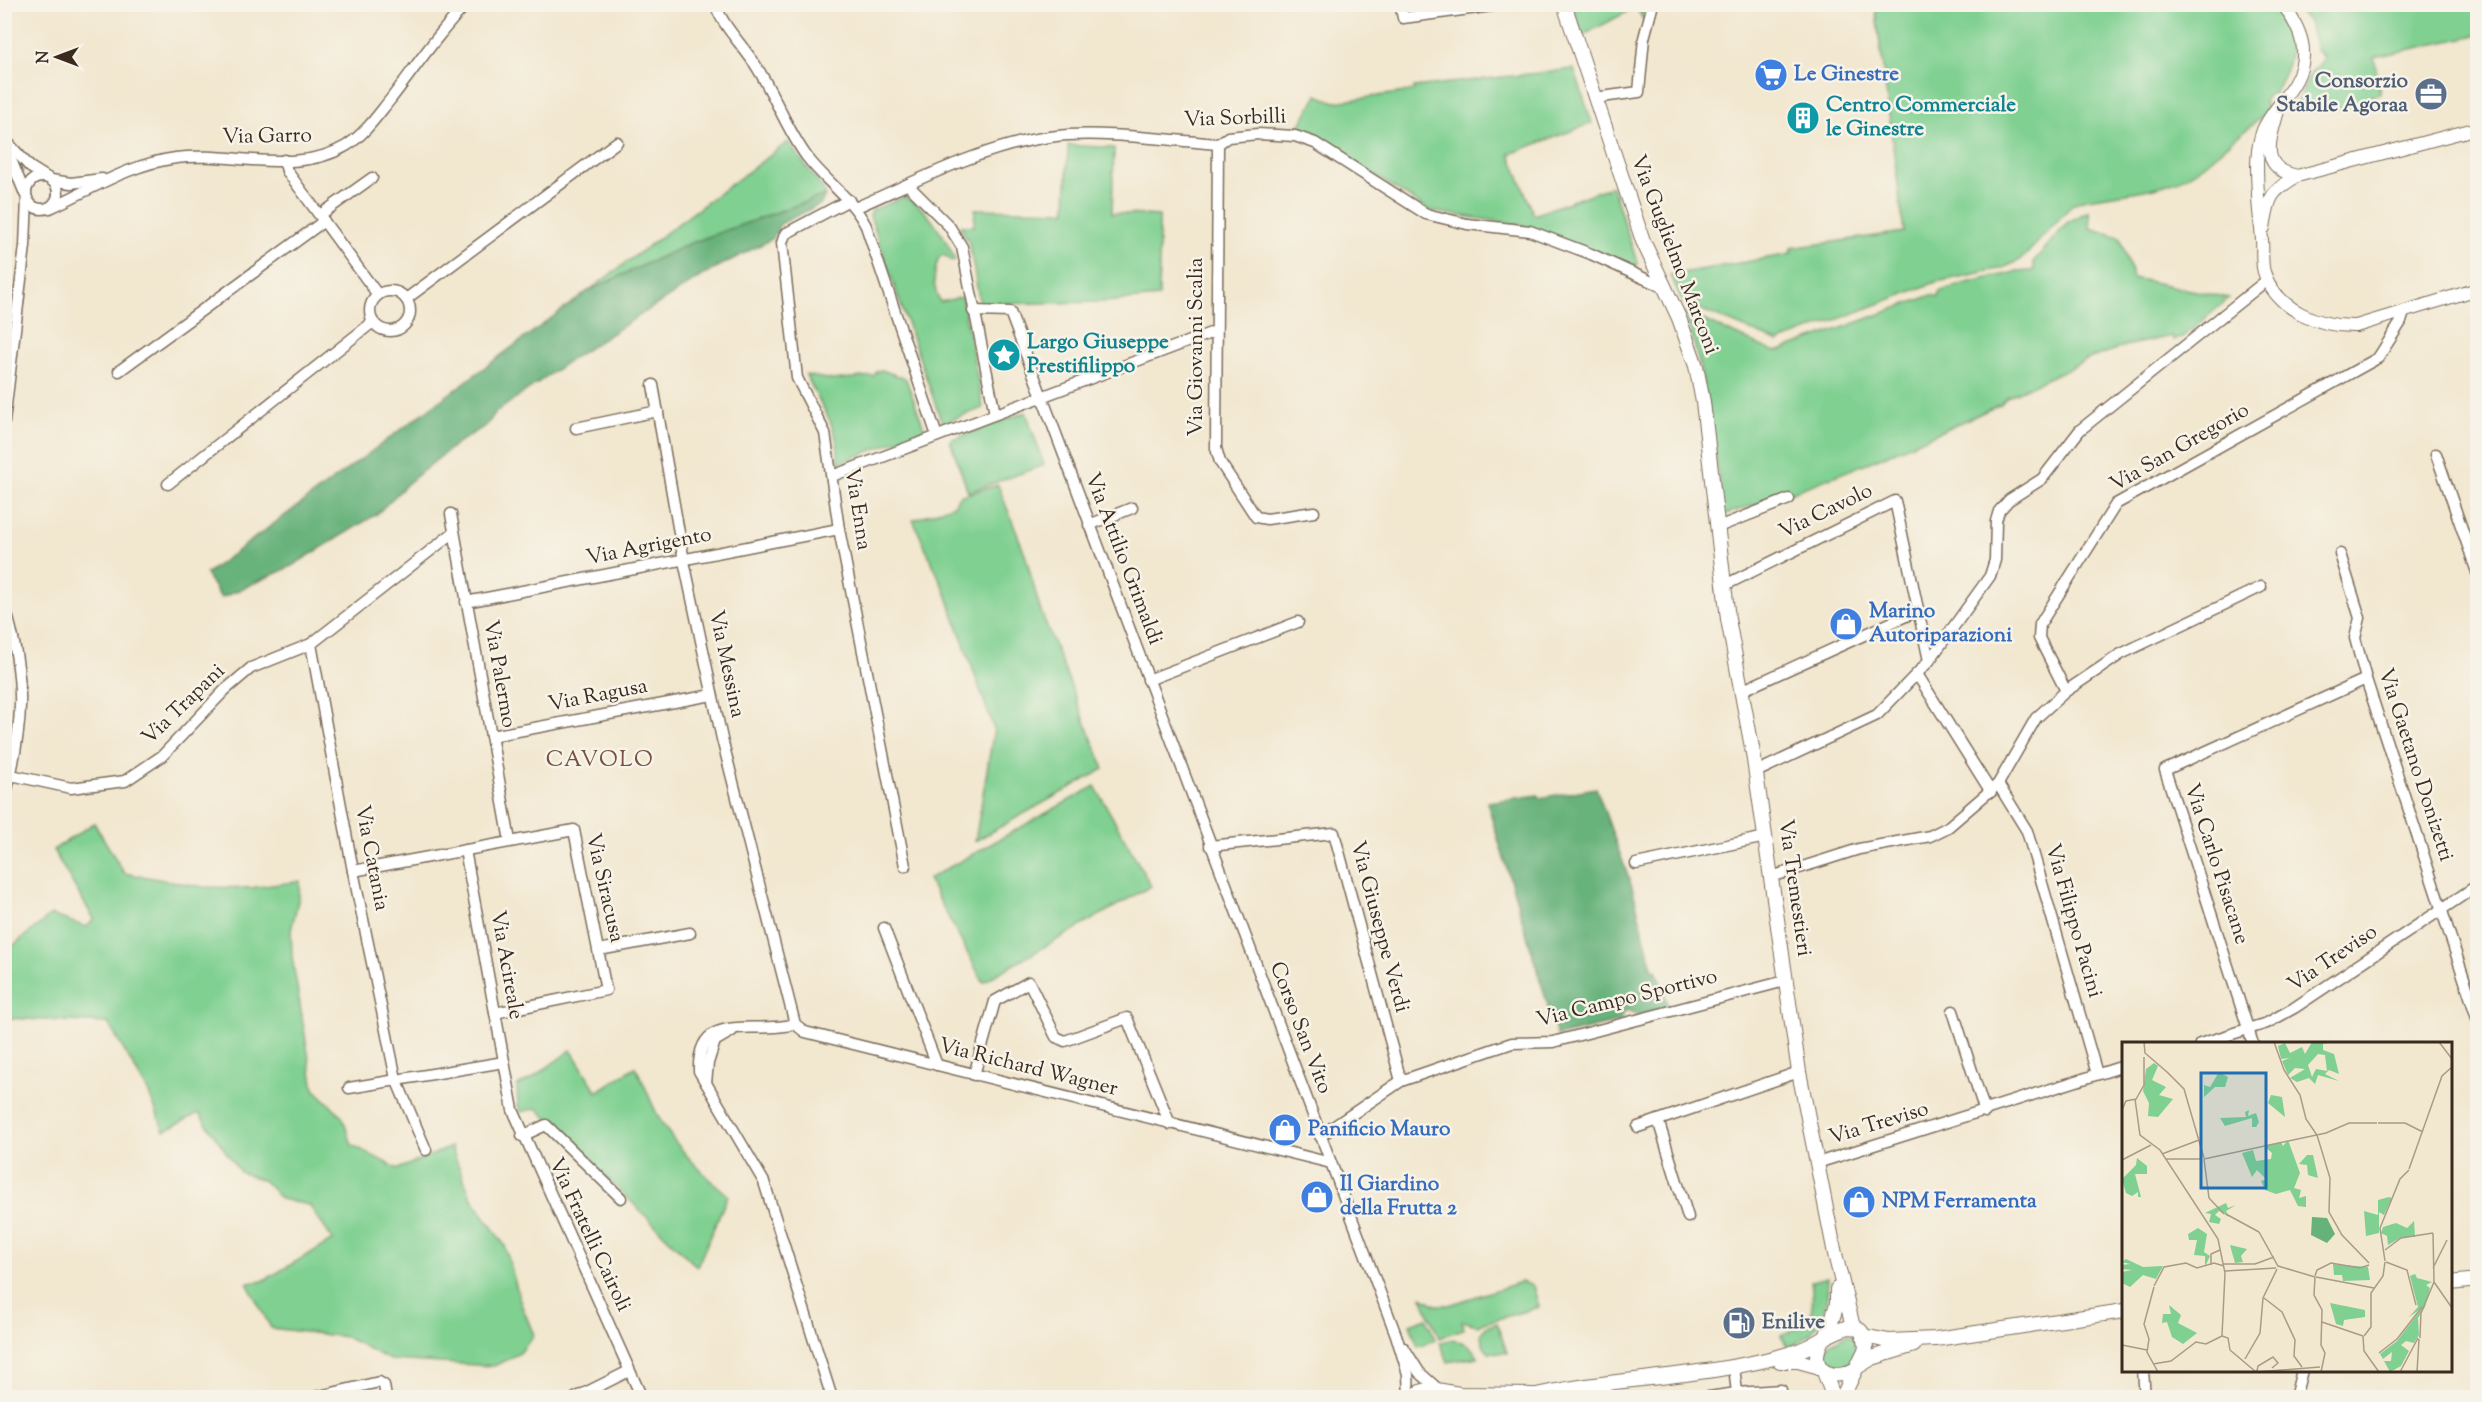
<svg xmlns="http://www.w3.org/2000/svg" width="2482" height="1402" font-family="'Sorts Mill Goudy',serif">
	<rect width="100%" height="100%" fill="#f7f3e8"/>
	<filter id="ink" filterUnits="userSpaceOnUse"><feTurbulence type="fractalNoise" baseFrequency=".0167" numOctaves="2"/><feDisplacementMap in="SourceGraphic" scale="12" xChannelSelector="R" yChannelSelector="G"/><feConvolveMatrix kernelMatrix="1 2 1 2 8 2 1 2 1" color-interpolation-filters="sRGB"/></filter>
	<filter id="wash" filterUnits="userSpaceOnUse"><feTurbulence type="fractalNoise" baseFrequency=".008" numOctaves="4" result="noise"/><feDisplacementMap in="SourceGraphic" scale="24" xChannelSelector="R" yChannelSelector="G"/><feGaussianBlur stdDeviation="1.35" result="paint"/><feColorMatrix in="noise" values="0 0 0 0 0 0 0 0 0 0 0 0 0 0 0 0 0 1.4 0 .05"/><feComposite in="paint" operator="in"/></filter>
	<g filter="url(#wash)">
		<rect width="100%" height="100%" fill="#f2e7cf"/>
		<g fill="#7fd091" stroke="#5d7d58" stroke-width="1.5">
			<path d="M1572,5V4L1646,5L1643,19L1636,7L1582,36Z"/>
			<path d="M1875,5H2274C2295,45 2296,54 2274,94H2269L2264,101L2267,108L2261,117L2196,171C2165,192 2118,193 2082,200L2073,204L2025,256L2016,262L2003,268L1936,282L1778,342L1683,302L1670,275L1791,254V248L1904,232Z"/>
			<path d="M2291,5H2477V35L2374,57L2380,94L2371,96L2374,104L2313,112L2295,106L2312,71L2321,63L2324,57L2316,50L2309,22Z"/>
			<path d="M1574,69L1592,123L1510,154L1534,215L1612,186L1638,265H1625L1521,225L1430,211L1318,139L1297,130L1317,95L1335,102L1413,91L1414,87Z"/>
			<path d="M788,142L824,190L825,195L691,243L588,291Z"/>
			<path d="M1068,145L1114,148L1112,213L1159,216V297L1104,302L980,304L969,243L960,226H974L975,209L1066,211Z"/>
			<path d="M904,197C924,203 948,241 955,260L952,261L944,255L939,257C933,274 932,286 940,302L962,297L983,408L942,423L870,216L872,210Z"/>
			<path d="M2089,211L2090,228L2120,237L2133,278L2229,298L2182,338L2173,340L2172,336L2125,346L2091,358L2007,397L2001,404C1910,446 1819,486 1723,515C1715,445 1706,379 1685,312L1772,351H1779L1932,295L1939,297V292C1963,282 1990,278 2016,272C2023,271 2029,272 2034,270V261L2068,222Z"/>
			<path d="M882,370L906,379L925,430L839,463L837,441L830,421L806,375L832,380L874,376L877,371Z"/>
			<path d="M1026,412L1044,465L968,492L950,440Z"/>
			<path d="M998,485L1025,554L1040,609L1104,769L975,841L994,729L945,591L913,520L954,505L959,496Z"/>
			<path d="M1095,786L1151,886L983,982L928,879Z"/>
			<path d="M94,823L124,873L203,887L251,888L300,881L299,897L291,930L292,957L314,1089L342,1116L352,1145L398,1169L451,1147L471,1197L505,1246L521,1304L534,1335L520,1353L494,1366L390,1360L346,1337L271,1328L247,1283L263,1281L333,1240L309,1205L281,1199L264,1181L240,1172L199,1113L164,1131L148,1091L108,1023L5,1018V952L51,915L87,927L94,919L53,850Z"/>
			<path d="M571,1050L597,1092L635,1067C645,1083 650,1102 659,1118C676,1147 703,1174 728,1195L697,1267L537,1108L521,1112L518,1106L517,1086L531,1079Z"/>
			<path d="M1828,1277C1828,1310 1821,1335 1788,1347L1781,1336C1811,1323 1816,1314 1811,1281Z"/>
			<path d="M1521,1282L1533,1286L1539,1307L1477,1325L1462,1321L1463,1329L1439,1338L1422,1297L1436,1305H1449Z"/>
			<path d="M1427,1318L1435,1340L1418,1346L1410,1324Z"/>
			<path d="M1497,1323L1507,1353L1489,1352L1482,1344L1481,1333L1486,1327Z"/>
			<path d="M1847,1334L1858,1342L1856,1355L1848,1365L1831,1367L1825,1360L1828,1345Z"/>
			<path d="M1450,1340C1464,1341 1471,1345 1478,1357L1448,1362L1440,1342Z"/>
		</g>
		<g fill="#67b27b" stroke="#516e4c" stroke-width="1.5">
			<path d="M825,195L821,204L780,224L772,239L706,273L573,358L495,413L487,425L456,444L407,484L377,514L290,567L221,598L206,574L588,291L691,243Z"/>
			<path d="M1596,788L1632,887L1653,971L1656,970L1669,1007L1638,1016L1629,1010L1624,1012L1621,1021L1557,1036L1487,802L1538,795L1539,798Z"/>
		</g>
	</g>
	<g filter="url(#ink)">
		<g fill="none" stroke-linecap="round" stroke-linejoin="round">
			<g stroke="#7b6c5c" stroke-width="13">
				<g id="minor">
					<path d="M715,4C724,29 745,47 758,69C776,98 787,130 807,157C826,182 852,198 866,226L937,436"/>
					<path d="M1400,4L1403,18L1507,4"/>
					<path d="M1594,98L1639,92L1644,38L1653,4"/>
					<path d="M4,142L25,194"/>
					<path d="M9,144L30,167L46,177"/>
					<path d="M1218,144L1216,448L1220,462L1256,517L1267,519L1314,512"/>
					<path d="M284,160L287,171L378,295"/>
					<circle cx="42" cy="193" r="16"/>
					<path d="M51,180L71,183L102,179"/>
					<path d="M908,185L949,226L962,247L995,414"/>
					<path d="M849,200L785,234L782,243L797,378L825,433L839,529L905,866"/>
					<path d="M857,207C917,181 983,146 1049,137C1098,130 1167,140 1218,144L1228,137L1258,134L1295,136L1315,143L1426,214L1467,224L1530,231L1591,254L1665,288"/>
					<path d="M50,208C92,189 130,164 176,158C231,151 296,176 346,146C364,135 377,116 390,100C415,68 438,33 467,4"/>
					<path d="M320,215L372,178"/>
					<circle cx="390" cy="311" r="20"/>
					<path d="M406,299L617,142"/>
					<path d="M973,311L1010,312L1396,1335L1408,1374L1409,1398"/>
					<path d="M119,371L324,221"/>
					<path d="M653,385L684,561L722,739L795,1024L805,1032L1331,1163"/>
					<path d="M4,422L25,246L27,199"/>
					<path d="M576,428L658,411"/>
					<path d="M2436,454L2478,575"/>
					<path d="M832,476L1216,331"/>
					<path d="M168,484L373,322"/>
					<path d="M451,514L510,841"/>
					<path d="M1089,525L1132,508"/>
					<path d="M1718,527L1789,499"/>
					<path d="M2340,554L2360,618L2355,638L2366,679L2478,1021"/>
					<path d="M1723,586L1895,501L1929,661"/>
					<path d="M466,602L839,529"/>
					<path d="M4,604C27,679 24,726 4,801"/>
					<path d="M311,644L353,871L396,1079L426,1150"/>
					<path d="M1917,674L1991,792"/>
					<path d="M1148,680L1298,622"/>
					<path d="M1741,691L1919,610"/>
					<path d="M2066,691L2121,654L2261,587"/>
					<path d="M491,736L712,695"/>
					<path d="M1756,772L1877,715L1929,661L1990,576L1995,560L1996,521L1999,511L2009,500L2042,479L2080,430L2267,280"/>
					<path d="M11,775L71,788L125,781L162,756L225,690L251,668L311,644L453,533"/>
					<path d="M1998,784L2027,831L2097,1074"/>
					<path d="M1210,846L1334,833L1401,1081"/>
					<path d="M465,850L513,1110L642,1398"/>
					<path d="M1636,864L1766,837"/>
					<path d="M353,871L574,830L606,990L495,1013"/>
					<path d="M1771,877L1859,849L1930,836L1948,827L1998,784L2036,718L2066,691L2039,638L2040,624L2116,504L2378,358L2401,322L2404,312"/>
					<path d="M884,928L937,1065"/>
					<path d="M599,950L690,933"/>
					<path d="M1953,1011L1985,1112"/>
					<path d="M795,1024C755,1036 697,1008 699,1071L764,1182L832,1398"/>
					<path d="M2200,1044L2267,1023L2294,1008L2478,885"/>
					<path d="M2253,1044L2165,770L2366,679"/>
					<path d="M974,1075L995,1001L1029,982L1056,1037L1065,1041L1127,1018L1170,1124"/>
					<path d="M706,1083L708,1063L715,1041L732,1031"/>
					<path d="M349,1088L504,1062"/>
					<path d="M1658,1120L1688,1217"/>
					<path d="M1638,1127L1799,1072"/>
					<path d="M522,1136L546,1125L621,1198"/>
					<path d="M1320,1136L1401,1081L1494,1049L1512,1043L1553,1042L1785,981"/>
					<path d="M1817,1163L2124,1066"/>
					<path d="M1404,1348L1419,1372L1439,1390"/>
					<path d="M2143,1370L2145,1398"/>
					<path d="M1737,1393L1781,1390"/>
					<path d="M311,1398L379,1382L384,1385L386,1398"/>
					<path d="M575,1398L629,1371"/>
					<path d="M1702,1398L1737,1393L1734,1366"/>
					<path d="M2295,1398L2302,1370"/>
				</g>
			</g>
			<g stroke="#7b6c5c" stroke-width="14">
				<g id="tertiary">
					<path d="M2283,4C2295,22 2307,41 2302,64C2297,90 2271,109 2263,130C2255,151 2257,173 2258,194C2258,210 2261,224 2262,240C2263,250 2261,262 2264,272C2276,310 2320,327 2356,326L2478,289"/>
					<path d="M2278,111C2270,140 2258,168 2297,176"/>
					<path d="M2264,228C2269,197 2269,193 2297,176L2478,128"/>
				</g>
			</g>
			<g stroke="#7b6c5c" stroke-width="16">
				<g id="secondary">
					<path d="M1564,4L1643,241L1679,318L1696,366L1703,402L1728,619L1753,753L1799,1072L1835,1254L1853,1327"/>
					<path d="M2450,1283L2478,1280"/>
					<path d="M1827,1335L1837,1304V1289"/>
					<path d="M1863,1336L1889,1341L1936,1339L2124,1311"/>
					<path d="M1822,1340C1807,1367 1828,1383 1854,1370"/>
					<path d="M1780,1361H1798L1820,1367"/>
					<path d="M1859,1366L1872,1358L1914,1345"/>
					<path d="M1824,1372L1834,1398"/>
					<path d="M1412,1398L1420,1392L1431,1389L1459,1394L1532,1395"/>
					<path d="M1524,1398C1608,1377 1698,1379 1781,1356C1793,1353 1805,1349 1815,1343C1832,1334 1864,1310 1866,1348L1842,1398"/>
				</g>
			</g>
			<use href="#minor" stroke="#fff" stroke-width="10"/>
			<use href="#tertiary" stroke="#fff" stroke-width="12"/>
			<use href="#secondary" stroke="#fff" stroke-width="14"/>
		</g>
	</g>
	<defs>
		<g id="supermarket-disc" transform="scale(1.725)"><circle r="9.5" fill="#3f7fe0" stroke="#f7f3e8"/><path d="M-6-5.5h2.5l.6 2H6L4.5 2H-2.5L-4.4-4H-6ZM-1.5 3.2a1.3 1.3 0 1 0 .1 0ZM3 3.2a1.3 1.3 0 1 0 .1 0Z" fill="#fff"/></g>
		<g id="office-disc" transform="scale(1.725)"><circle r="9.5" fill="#5c6f8a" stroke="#f7f3e8"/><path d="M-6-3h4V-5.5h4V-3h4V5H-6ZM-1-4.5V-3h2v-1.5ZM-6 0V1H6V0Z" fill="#fff"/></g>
		<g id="building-disc" transform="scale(1.725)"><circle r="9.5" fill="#0f9aa8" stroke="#f7f3e8"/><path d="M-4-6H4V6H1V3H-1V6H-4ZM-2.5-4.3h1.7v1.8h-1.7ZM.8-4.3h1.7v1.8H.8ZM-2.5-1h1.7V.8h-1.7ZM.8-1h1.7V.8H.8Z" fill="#fff"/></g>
		<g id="sight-disc" transform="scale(1.725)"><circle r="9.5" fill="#0f9aa8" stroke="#f7f3e8"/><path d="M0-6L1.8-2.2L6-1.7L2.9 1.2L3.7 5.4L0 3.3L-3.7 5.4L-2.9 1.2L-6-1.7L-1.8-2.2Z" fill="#fff"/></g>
		<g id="shop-disc" transform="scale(1.725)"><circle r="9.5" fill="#3f7fe0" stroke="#f7f3e8"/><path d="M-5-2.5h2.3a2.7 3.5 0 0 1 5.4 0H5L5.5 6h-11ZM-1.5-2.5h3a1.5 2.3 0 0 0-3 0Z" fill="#fff"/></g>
		<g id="fuel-disc" transform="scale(1.725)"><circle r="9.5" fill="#5c6f8a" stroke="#f7f3e8"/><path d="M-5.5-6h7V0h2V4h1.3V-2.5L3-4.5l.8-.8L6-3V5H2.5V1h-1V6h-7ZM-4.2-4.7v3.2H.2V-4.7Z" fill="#fff"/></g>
	</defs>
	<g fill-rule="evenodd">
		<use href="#supermarket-disc" x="1771" y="75"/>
		<use href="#office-disc" x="2431" y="94"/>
		<use href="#building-disc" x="1803" y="118"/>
		<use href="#sight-disc" x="1004" y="355"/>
		<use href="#shop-disc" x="1846" y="624"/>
		<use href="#shop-disc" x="1285" y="1130"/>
		<use href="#shop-disc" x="1317" y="1197"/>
		<use href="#shop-disc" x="1859" y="1202"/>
		<use href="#fuel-disc" x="1739" y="1323"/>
	</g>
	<g text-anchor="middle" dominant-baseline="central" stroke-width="5" stroke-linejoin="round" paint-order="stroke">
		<g font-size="21" font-weight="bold" fill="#366cbe" stroke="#f7f3e8" text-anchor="start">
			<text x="1794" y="75">Le Ginestre</text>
			<text x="1869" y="612">Marino<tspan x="1869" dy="24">Autoriparazioni</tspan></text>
			<text x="1308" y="1130">Panificio Mauro</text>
			<text x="1340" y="1185">Il Giardino<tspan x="1340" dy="24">della Frutta 2</tspan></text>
			<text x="1882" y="1202">NPM Ferramenta</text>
		</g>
		<g font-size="21" font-weight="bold" fill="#4e5e75" stroke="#f7f3e8" text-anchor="end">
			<text x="2408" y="82">Consorzio<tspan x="2408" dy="24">Stabile Agoraa</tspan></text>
			<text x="1762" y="1323" text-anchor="start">Enilive</text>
		</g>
		<g font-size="21" font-weight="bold" fill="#0d838f" stroke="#f7f3e8" text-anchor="start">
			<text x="1826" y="106">Centro Commerciale<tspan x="1826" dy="24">le Ginestre</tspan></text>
			<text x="1027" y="343">Largo Giuseppe<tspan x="1027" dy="24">Prestifilippo</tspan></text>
		</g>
		<g font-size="21" fill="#3b2a1e" stroke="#f7f3e8">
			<text transform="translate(1235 119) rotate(-2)">Via Sorbilli</text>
			<text transform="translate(267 137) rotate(-1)">Via Garro</text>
			<text transform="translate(1674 255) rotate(69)">Via Guglielmo Marconi</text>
			<text transform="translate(1197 347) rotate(-90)">Via Giovanni Scalia</text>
			<text transform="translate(2180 448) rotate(-30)">Via San Gregorio</text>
			<text transform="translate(857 509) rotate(81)">Via Enna</text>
			<text transform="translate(1826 512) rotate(-26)">Via Cavolo</text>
			<text transform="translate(649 547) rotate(-11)">Via Agrigento</text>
			<text transform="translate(1123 559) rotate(69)">Via Attilio Grimaldi</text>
			<text transform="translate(726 664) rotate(78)">Via Messina</text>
			<text transform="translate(499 674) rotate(80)">Via Palermo</text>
			<text transform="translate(598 696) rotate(-11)">Via Ragusa</text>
			<text transform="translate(184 705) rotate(-44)">Via Trapani</text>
			<text transform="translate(2415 765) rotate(72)">Via Gaetano Donizetti</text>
			<text transform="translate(371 858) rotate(79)">Via Catania</text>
			<text transform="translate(2216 864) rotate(72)">Via Carlo Pisacane</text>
			<text transform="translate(604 888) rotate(77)">Via Siracusa</text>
			<text transform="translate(1794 888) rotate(82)">Via Tremestieri</text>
			<text transform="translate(2073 921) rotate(74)">Via Filippo Pacini</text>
			<text transform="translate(1379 927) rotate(75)">Via Giuseppe Verdi</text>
			<text transform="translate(2333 959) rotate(-34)">Via Treviso</text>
			<text transform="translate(506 965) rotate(80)">Via Acireale</text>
			<text transform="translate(1627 999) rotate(-14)">Via Campo Sportivo</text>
			<text transform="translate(1300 1028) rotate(69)">Corso San Vito</text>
			<text transform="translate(1028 1068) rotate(14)">Via Richard Wagner</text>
			<text transform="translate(1879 1124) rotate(-17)">Via Treviso</text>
			<text transform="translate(589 1235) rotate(65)">Via Fratelli Cairoli</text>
		</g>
		<g font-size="22" letter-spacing="1.5" fill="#785142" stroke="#f7f3e8">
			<text x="600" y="761">CAVOLO</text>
		</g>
	</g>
	<g transform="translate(2122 1042)">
		<rect width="330" height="330" fill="#f2e7cf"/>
		<path d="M190,0H213L201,2V8L212,12L217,32L207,28L203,32L217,39L196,33L193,42L187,36L175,40L168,36L183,27L173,26L166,33L160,19L168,16L159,17L156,4L163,1L168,11L180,5L183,12ZM196,12L203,13L205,29L194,27L190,35L186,23ZM32,21L36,24L30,38L44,45L37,53L51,57L36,75L26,74L27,61L21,49L24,27ZM97,30L106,35L103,45H93L82,55V43L88,45ZM149,53L160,55L163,75L146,61ZM127,68L126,74L134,71L137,80L134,85H130V76L103,84L98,76L124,75L123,70ZM166,98L178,131L172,146L179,148L177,156L184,154V165L176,164L168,148L154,152L143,148L139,139L144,137L135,128L130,135L120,111L131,108L134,119L149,117L150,111L142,104L159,100L161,104ZM185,113H191L196,136L186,133L185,123L177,122ZM15,116L25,124V132H13L19,155H16V150L10,154L4,151L0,137L14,123ZM267,155L270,156L262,173L257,170V191L244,194L242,169L256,173V158ZM104,161L106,166L114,163L104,169L107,175L97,169L93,173L99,177L97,182L87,180L89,172L83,171ZM292,179L293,195H280L266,203L265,194L259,191L261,185L274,181L285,186ZM76,186L85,192L82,210L88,214L83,225V214L72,213L75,198H67L66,192ZM108,203L125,207L119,214L121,220L113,221ZM4,217L21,225L41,224L34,237L21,233L8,245L0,241V230L10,228L0,227V223L8,222L0,220ZM211,222L246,225L248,238L221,239L220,233H212ZM293,232L295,236L310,240L304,243L308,246L303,265L296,276L297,293L292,301L284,299L279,303L287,309L279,324L268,330L262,319H269L270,310L261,317L258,312L246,315L258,312L275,299L300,266L287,275L296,265L288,234ZM208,261L243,268V275L222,278L221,284L214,282ZM47,263L59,273L56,281L75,291L61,302L50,295L45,280L40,281L41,272H49Z" fill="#7fd091" fill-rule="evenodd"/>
		<path d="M190,175L205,176L213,192L205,201L189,193Z" fill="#67b27b"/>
		<path fill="none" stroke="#a99b88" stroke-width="1.5" d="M22,0L23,11L45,30M152,0L162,28L178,53L184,77L195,93L208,136L207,170L220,193L247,221M317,0L330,17M45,30L62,47L82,116M13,57L18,93L38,108L96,197L103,231L100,294L106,296L108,308M13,59L22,43V15M0,68L4,59L14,57M256,81H283L301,90M40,112L77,98M43,117H80M82,117L204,91L227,81H255M82,117L87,156L102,172M0,118L29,103M287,127L320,34L330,25M104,172L137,190M137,190L156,224L193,235M263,208L279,196L311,191M263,219L258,186L278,137L287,128M264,220L285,228L294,263M101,222H133L152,215M89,223V212L98,208M311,226L325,198M103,229L154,226M193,234L195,228L209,221L238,226L247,223M193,235L192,253L200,268L199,303L203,311L199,330M194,235L252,246M312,240L330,266M32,244L42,225L64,221L75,226L92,221L102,224M32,245L22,282L27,297L25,310L36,330M142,256L160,270L173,298L172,314L180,325M299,271L312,240L311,191M200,280L241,294M241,294L242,309L257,330M242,294L249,285V251L261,234L263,220M298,296L299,270M0,303L25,308M108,308L134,330M257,311L275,297L300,265M123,317L138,291L141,256L155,227M31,322L49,319L74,300L84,302L100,294M135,329L136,324L151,315L156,321L150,326M135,330L198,325M278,330L296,296M295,330L297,297"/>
		<path fill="#1f6fb2" fill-opacity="0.15" stroke="#1f6fb2" stroke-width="3" d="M79,31H144V146H79Z"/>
		<rect width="330" height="330" fill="none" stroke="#3b2a1e" stroke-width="3"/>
	</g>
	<rect width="2482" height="1402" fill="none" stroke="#f7f3e8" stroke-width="24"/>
	<g transform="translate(57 57) rotate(270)" stroke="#f7f3e8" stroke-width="4.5" paint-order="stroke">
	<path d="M0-4.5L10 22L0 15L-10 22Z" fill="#3b2a1e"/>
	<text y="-9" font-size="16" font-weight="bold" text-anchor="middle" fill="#3b2a1e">N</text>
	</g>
</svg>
